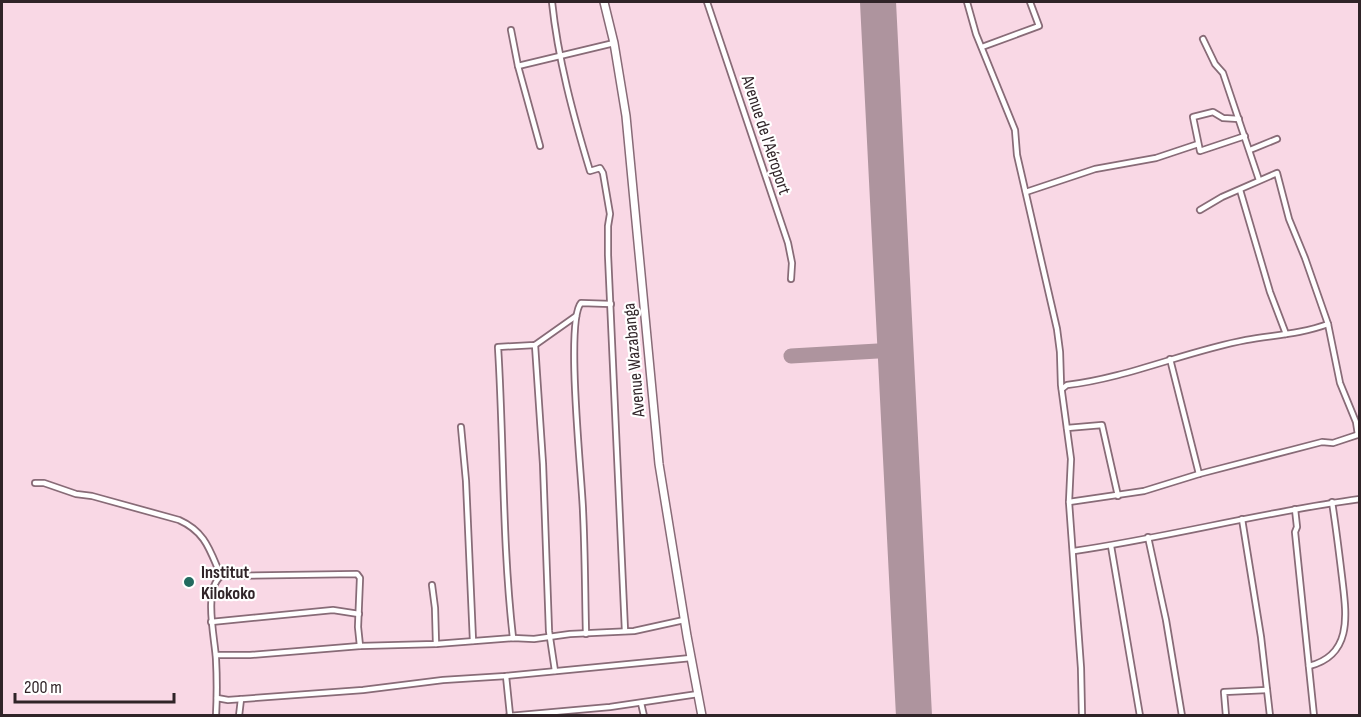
<svg xmlns="http://www.w3.org/2000/svg" width="1361" height="717" font-family="'Sofia Sans Condensed',sans-serif">
	<rect width="100%" height="100%" fill="#f9d8e5"/>
	<g fill="none" stroke-linecap="round" stroke-linejoin="round">
		<path stroke="#ae949e" stroke-width="15" d="M791,356L895,350"/>
		<path stroke="#ae949e" stroke-width="36" d="M878,2L914,716"/>
		<g stroke="#886b77" stroke-width="8">
			<g id="street">
				<path d="M552,2C558,59 573,115 590,171L600,168L603,173L610,214L608,226V255L625,631"/>
				<path d="M707,2L788,243L792,263L791,279"/>
				<path d="M967,2L976,34L1015,130L1017,155L1057,329L1060,352L1061,385L1071,459L1069,502L1081,668L1082,716"/>
				<path d="M511,30L518,66L540,146"/>
				<path d="M1203,39L1215,64L1223,73L1259,180"/>
				<path d="M982,47L1039,26L1030,2"/>
				<path d="M518,66L614,43"/>
				<path d="M1239,119L1223,118L1213,112L1193,117L1200,151L1245,136"/>
				<path d="M1250,150L1277,139"/>
				<path d="M1240,190L1270,292L1286,334"/>
				<path d="M1026,192L1095,169L1156,158L1198,144"/>
				<path d="M1200,210L1222,197L1277,173L1289,219L1305,258L1328,324L1340,383L1356,422L1358,435"/>
				<path d="M535,345L543,464L549,631L555,671"/>
				<path d="M1170,359L1199,474"/>
				<path d="M1062,389L1067,385C1127,378 1187,351 1246,340C1274,335 1301,334 1328,324"/>
				<path d="M461,427L466,481L473,641"/>
				<path d="M1067,428L1102,425L1118,496"/>
				<path d="M35,483H44L76,494L92,496L179,520C206,532 210,551 221,576"/>
				<path d="M1069,502L1144,491L1199,474L1322,442L1333,443L1360,434"/>
				<path d="M1295,509L1297,527L1295,532L1314,716"/>
				<path d="M1242,519L1261,637L1270,716"/>
				<path d="M1148,537L1166,620L1182,716"/>
				<path d="M1111,546L1140,716"/>
				<path d="M1074,551C1170,537 1263,512 1360,499"/>
				<path d="M432,585L435,608L436,644"/>
				<path d="M211,622L333,610L359,614"/>
				<path d="M586,634C585,593 585,552 583,511C582,478 565,321 581,303L611,304"/>
				<path d="M513,638C502,542 504,443 498,347L535,345L576,316"/>
				<path d="M216,655H250L360,646L436,644L513,638L534,639L570,634L634,631L684,620"/>
				<path d="M1309,666C1354,655 1346,612 1342,577C1339,552 1336,527 1332,502"/>
				<path d="M506,676L510,715"/>
				<path d="M217,698L228,700L363,690L443,680L506,676L691,658"/>
				<path d="M641,703L644,716"/>
				<path d="M216,716C217,696 217,678 216,659C215,639 203,590 221,576L357,574L360,578L358,627L360,646"/>
				<path d="M239,716L241,699"/>
				<path d="M509,716L610,707L698,694"/>
				<path d="M1226,716L1224,692L1267,690"/>
			</g>
		</g>
		<g stroke="#886b77" stroke-width="10">
			<path id="secondary" d="M604,2L614,43L626,116L659,464L687,636L702,716"/>
		</g>
		<use href="#street" stroke="#fff" stroke-width="4.5"/>
		<use href="#secondary" stroke="#fff" stroke-width="7"/>
	</g>
	<circle fill="#236a5f" stroke="#fff" stroke-width="2" cx="189" cy="582" r="6"/>
	<g text-anchor="middle" dominant-baseline="central" stroke-width="4.5" stroke-linejoin="round" paint-order="stroke">
		<g font-size="18" fill="#302428" stroke="#fff">
			<text transform="translate(766 135) rotate(72)">Avenue de l'Aéroport</text>
			<text transform="translate(634 360) rotate(-95)">Avenue Wazabanga</text>
		</g>
		<g font-size="18" font-weight="bold" fill="#302428" stroke="#fff" text-anchor="start">
			<text x="201" y="572">Institut<tspan x="201" dy="21">Kilokoko</tspan></text>
		</g>
	</g>
	<rect width="1361" height="717" fill="none" stroke="#302428" stroke-width="6"/>
	<path d="M15 693v9h159v-9" fill="none" stroke="#302428" stroke-width="3"/>
	<text x="24" y="693" font-size="18" fill="#302428" stroke="#ffffff" stroke-width="4.5" paint-order="stroke">200 m</text>
</svg>
